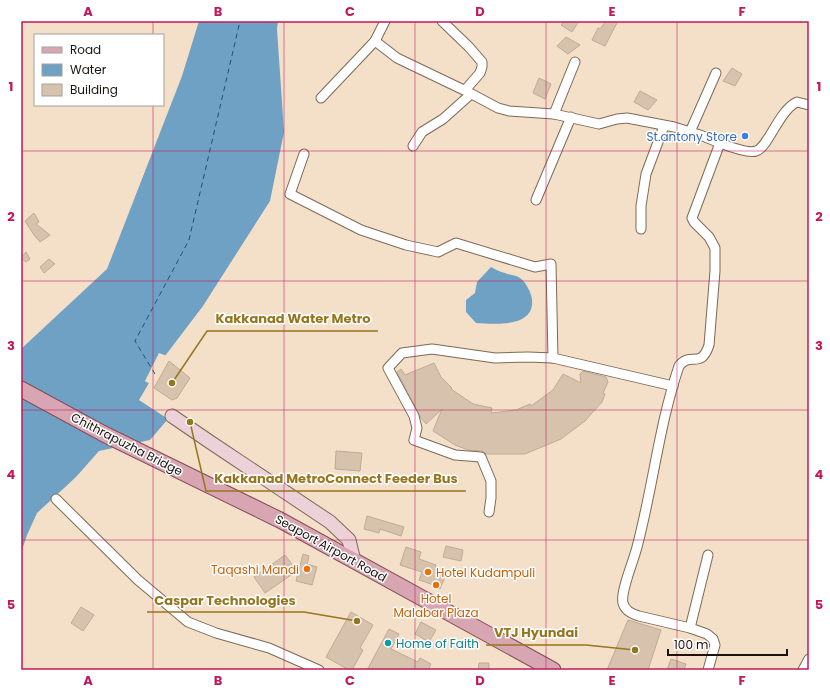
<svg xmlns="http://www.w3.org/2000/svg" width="830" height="691" font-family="Poppins,sans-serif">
	<rect width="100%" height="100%" fill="#f4dfc9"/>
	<g fill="#6fa1c4">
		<path d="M199,21H278L277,29L284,132L270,201L203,306L165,356L139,400L168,419L150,440L99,451L76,477L37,513L27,535L21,553V349L107,269L182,76Z"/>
		<path d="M491,267C495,269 500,272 505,273C509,275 516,275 520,278C525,281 531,292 532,299C535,328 495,324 476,323L466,312V300L475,293L477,282Z"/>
	</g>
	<path fill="#f4dfc9" d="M159,353L167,356L150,384L145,381Z"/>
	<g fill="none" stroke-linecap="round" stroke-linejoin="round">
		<path stroke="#175275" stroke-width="1" stroke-dasharray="5 4" stroke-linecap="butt" d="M155,374L135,341L189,240L240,21"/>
	</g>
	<g fill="#d7c3ad" stroke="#bfab95">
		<path d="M564,21H579L572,32L561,25Z"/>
		<path d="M606,21H618L605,46L592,40L598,28L600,29Z"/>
		<path d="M566,37L580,45L568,54L557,46Z"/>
		<path d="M732,68L742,74L735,86L723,81Z"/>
		<path d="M539,78L551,84L545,99L533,93Z"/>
		<path d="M640,91L657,100L648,110L634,102Z"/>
		<path d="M34,213L39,222L36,224L50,235L40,242L34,235L25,221Z"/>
		<path d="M26,252L30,259L26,262L21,258Z"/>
		<path d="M49,259L55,264L44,273L40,267Z"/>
		<path d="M169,361L190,378L177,398L172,400L154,388Z"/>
		<path d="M434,363L441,377L452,388L451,389L473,404L492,408L491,413L516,410L530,404L531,406L553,390L563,374L581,383L580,374L583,371L606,377L608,382L603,393L605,394L602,402L585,421L561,439L525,454H486L482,451L468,450L455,445L433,431L442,409L426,424L421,418L397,372L401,369L405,375Z"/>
		<path d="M336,451L362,453L360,471L335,469Z"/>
		<path d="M367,516L404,527L401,536L380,529L379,533L364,529Z"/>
		<path d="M446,546L463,550L461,561L443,557Z"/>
		<path d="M406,547L421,552L419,559L436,565L435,570L446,574L440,589L431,585V584L419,580L422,572L400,565Z"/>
		<path d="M303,554L309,556L307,564L317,567L312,585L296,581Z"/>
		<path d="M285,555L297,571L265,593L254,577Z"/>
		<path d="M81,607L94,615L83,631L71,623Z"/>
		<path d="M351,612L373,625L360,648L363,650L352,670H349L326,657Z"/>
		<path d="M628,620L661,630L648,670H607Z"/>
		<path d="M421,622L436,630L429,642L415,634Z"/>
		<path d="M389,629L399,634L391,649L418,662L420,658L431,664L428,670H367Z"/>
		<path d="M671,659L686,664L684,670H667Z"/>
		<path d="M479,663H489V670H478Z"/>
	</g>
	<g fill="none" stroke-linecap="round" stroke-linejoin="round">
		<g stroke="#7c6a56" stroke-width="11">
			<g id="street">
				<path d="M442,21L469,47L482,62V67L480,73L466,89L468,92L498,108L509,111L554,114L599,124L617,119L627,118L674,127L700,135L720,143"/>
				<path d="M375,41L397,58L468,92"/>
				<path d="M321,98L375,41L385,21"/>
				<path d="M554,114L575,62"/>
				<path d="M690,132L716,73"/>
				<path d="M413,146L422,132L443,119L471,94"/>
				<path d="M304,154L290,194L361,230L406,245L438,252L456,243L535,267L551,264L553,358"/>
				<path d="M536,200L571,117"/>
				<path d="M641,229V206L646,174L664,126"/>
				<path d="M56,499L138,580L188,622L216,633L269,648L319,670"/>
				<path d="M489,512L491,498V481L481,457L455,455L414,440L417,428L414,416L388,368L402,353L432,349L495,358L528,357L553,358L673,386"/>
				<path d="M690,628L708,555"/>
				<path d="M708,670L715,645L713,639L707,634L690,628L639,616C632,614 625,611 623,603C620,592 634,560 637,547C653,487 659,425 679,366C690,351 701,370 709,345L715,271V248L709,237L694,222L692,218L720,143C728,146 748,154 756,151C768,148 779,110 797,102L809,105"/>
				<path d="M803,670L809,659"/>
			</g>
		</g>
		<g stroke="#7c6a56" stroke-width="15">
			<path id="secondary" d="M172,416L210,442L330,522L349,540L354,561"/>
		</g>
		<g stroke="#854c56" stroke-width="17">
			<path id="primary" d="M21,389L104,434L280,520L553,670"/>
		</g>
		<use href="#street" stroke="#fff" stroke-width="9"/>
		<use href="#secondary" stroke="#ecd2d8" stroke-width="13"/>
		<use href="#primary" stroke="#d8a6b2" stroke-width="15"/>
	</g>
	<path fill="none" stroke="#c2185b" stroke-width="1" stroke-opacity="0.55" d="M153,21V35M284,21V670M415,21V670M546,21V670M677,21V670M153,105V670M21,151H809M21,281H809M21,410H809M21,540H809"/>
	<circle fill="#3f7fe0" stroke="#fff" stroke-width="1.5" cx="745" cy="136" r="4"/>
	<g fill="#e8710a" stroke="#fff" stroke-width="1.5">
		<circle cx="307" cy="569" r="4"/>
		<circle cx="428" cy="572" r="4"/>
		<circle cx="436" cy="585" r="4"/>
	</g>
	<circle fill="#0f9aa8" stroke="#fff" stroke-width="1.5" cx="388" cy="643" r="4"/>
	<g text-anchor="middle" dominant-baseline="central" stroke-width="3" stroke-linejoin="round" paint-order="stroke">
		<g font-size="12" fill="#366cbe" stroke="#fff" text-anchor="end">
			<text x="737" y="136">St.antony Store</text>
		</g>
		<g font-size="12" fill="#1a130b" stroke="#fff">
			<text transform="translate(127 444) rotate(27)">Chithrapuzha Bridge</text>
			<text transform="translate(331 548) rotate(29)">Seaport Airport Road</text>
		</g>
		<g font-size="12" fill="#c56008" stroke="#fff" text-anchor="end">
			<text x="299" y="569">Taqashi Mandi</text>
			<text x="436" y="572" text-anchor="start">Hotel Kudampuli</text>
			<text x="436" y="598" text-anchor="middle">Hotel<tspan x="436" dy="14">Malabar Plaza</tspan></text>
		</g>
		<g font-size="12" fill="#0d838f" stroke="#fff" text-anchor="start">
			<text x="396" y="643">Home of Faith</text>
		</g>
	</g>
	<path fill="none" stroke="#95761e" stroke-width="1.5" d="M172 383L207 331H378M190 422L206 491H466M357 621L304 612H147M635 650L586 645H486"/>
	<g fill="#95761e" stroke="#fff" stroke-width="1.5">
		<circle cx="172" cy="383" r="4"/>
		<circle cx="190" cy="422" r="4"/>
		<circle cx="357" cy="621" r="4"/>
		<circle cx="635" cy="650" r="4"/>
	</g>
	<g font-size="13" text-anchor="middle" font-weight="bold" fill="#95761e" stroke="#fff" stroke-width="3" stroke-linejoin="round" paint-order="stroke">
		<text x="293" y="323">Kakkanad Water Metro</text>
		<text x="336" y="483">Kakkanad MetroConnect Feeder Bus</text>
		<text x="225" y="605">Caspar Technologies</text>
		<text x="536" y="637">VTJ Hyundai</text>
	</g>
	<rect width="830" height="691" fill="none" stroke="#ffffff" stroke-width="44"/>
	<rect x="34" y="34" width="130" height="72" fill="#ffffff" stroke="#a3a19d"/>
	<rect x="42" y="47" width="20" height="6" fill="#d8a6b2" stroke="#a3a19d"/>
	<text x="70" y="54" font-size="12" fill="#1a130b">Road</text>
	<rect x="42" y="64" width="20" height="12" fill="#6fa1c4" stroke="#a3a19d"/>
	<text x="70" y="74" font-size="12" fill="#1a130b">Water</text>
	<rect x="42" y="84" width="20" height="12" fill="#d7c3ad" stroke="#a3a19d"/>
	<text x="70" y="94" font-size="12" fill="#1a130b">Building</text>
	<path d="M668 649v6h119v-6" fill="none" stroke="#1a130b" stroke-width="2"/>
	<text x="674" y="649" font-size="12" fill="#1a130b" stroke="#ffffff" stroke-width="3" paint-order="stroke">100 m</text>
	<rect x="22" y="22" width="786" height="647" fill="none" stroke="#c2185b" stroke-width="1.5"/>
	<g font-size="13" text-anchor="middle" font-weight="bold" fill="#c2185b">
		<text x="88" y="16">A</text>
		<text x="218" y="16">B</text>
		<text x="350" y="16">C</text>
		<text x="480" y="16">D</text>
		<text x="612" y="16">E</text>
		<text x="742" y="16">F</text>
		<text x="11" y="91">1</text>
		<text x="819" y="91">1</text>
		<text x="11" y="221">2</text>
		<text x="819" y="221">2</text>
		<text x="11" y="350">3</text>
		<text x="819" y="350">3</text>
		<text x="11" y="479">4</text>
		<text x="819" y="479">4</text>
		<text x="11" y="609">5</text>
		<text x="819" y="609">5</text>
		<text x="88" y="685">A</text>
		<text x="218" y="685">B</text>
		<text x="350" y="685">C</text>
		<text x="480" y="685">D</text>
		<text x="612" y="685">E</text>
		<text x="742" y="685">F</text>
	</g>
</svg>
